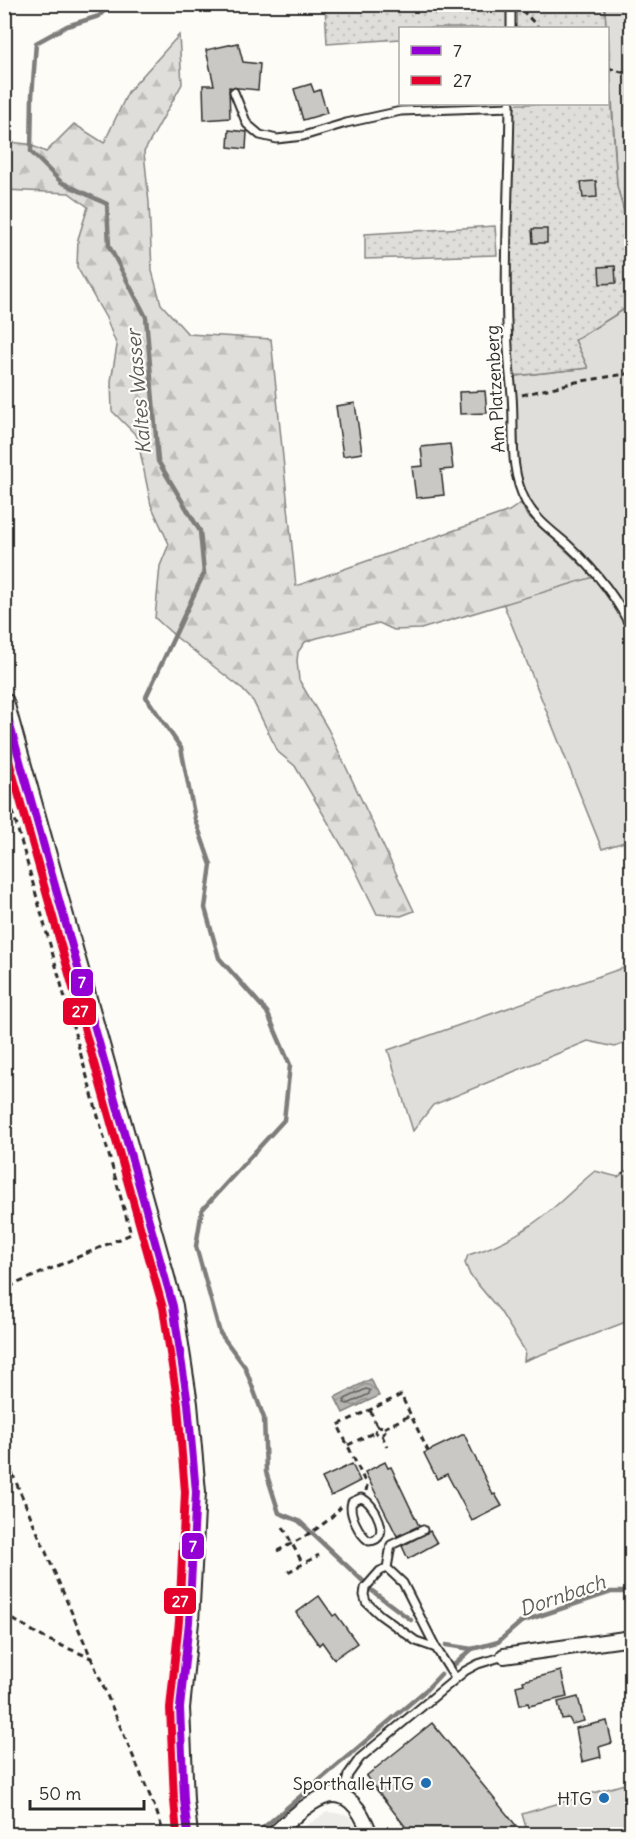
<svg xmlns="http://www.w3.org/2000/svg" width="636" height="1839" font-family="Delius,sans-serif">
	<defs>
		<pattern id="forest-firs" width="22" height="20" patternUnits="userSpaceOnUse" patternTransform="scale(1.5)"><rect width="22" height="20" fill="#dfdeda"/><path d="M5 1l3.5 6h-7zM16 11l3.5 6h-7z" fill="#c0bfbb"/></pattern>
		<pattern id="garden-dots" width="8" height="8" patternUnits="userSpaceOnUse" patternTransform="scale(1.5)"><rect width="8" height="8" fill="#dfdeda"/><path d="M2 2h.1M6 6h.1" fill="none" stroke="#c0bfbb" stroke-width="1.8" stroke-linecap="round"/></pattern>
		<pattern id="water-waves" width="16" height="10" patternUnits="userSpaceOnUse" patternTransform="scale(1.5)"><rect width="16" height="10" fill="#b5b4b1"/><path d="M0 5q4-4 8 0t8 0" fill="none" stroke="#939390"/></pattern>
	</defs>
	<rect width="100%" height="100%" fill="#fdfcf7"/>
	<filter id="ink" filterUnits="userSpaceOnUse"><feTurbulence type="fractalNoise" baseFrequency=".0167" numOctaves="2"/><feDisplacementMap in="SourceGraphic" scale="12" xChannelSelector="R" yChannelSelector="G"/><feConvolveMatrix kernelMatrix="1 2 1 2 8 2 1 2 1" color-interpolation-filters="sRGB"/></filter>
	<g filter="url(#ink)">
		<path fill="#edece8" d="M327,1812L348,1815L362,1834H294Z"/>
		<g fill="#dfdeda" stroke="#858482" stroke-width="1.5">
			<path d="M601,5H631V238L617,186L608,28H606L605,10Z"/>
			<path d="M631,305V840L602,849L503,603L599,574L536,515L526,496L519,468L515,376L588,368L575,340Z"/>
			<path d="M631,965V1041L615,1047L588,1041L433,1105L413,1131L388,1050Z"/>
			<path d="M631,1167V1320L524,1361L525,1351L500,1311L470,1275L465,1263L468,1255C494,1248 521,1233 542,1217C561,1203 577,1185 595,1171L618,1177Z"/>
			<path d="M631,1782V1834H528L522,1814Z"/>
		</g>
		<path fill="url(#forest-firs)" stroke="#858482" stroke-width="1.5" d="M179,35L182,84L144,152L149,203L152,271L161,304L188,334L271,339L296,586L509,511L521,503L526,514L536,523L594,577L421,629L394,630L379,623L317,638L305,642L298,652L297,661L299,680L328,729L414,911L401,916L377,914L352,863L295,766L278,752L253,701L240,687L176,637L155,618L160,566L169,544L151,505L137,436L112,411L111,381L117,346L106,318L77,267L78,239L88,207L69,193L5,190V159L9,142L28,144L46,152L74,124L104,143L128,92Z"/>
		<g fill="url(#garden-dots)" stroke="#858482" stroke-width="1.5">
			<path d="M325,5H601L605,10L606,28H400V39L327,44Z"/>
			<path d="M608,51L617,186L631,238V305L575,340L588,368L515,376L511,354L506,263L513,104H608Z"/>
			<path d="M495,226L497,255L365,259V234Z"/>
		</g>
		<path fill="url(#water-waves)" stroke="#7e7d7b" stroke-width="1.5" d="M371,1379L379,1396L343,1413L335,1397Z"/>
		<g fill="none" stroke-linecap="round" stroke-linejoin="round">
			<path stroke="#626261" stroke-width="1.5" d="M366,1389L370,1390L369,1394L348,1404L344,1403L345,1399Z"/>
			<g stroke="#7e7d7b" stroke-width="4.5">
				<path d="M111,4L99,16L67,26L36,43L32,96L31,152L61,182L107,204L109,246L146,317L158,461L200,531L204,573L146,697L181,748L195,819L211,865L205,908L219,958L267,1012L290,1065L284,1120L202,1210L196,1246L220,1333L245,1367L264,1418L266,1472L279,1513L299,1521L364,1582"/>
				<path d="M371,1590L411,1620"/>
				<path d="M446,1645L472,1649L498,1642L521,1622L611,1592H632"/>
				<path d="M454,1665L472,1649"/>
				<path d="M256,1834L426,1690L441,1674"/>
			</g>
		</g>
		<g fill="#c9c8c4" stroke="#2b2b2b" stroke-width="1.5">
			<path d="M238,43L243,62L260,64L258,90L229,87L230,118L204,120L203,85H214L206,50Z"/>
			<path d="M311,84L314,92L320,90L327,113L303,120L294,89Z"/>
			<path d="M229,130L247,132L246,149L228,147Z"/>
			<path d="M596,181L597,197L583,198L581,182Z"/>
			<path d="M532,229H547V243H533Z"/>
			<path d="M615,266L616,283L600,284L599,267Z"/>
			<path d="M485,391L487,413L460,414L459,392Z"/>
			<path d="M355,403L362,453L343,456L336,406Z"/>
			<path d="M450,444L453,469L441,470L444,495L416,498L412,467L423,466L421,447Z"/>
			<path d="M464,1434L493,1495L495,1494L502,1506L472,1521L447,1474L437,1479L424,1453Z"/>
			<path d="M385,1462L388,1468L391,1467L419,1526L397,1536L365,1472Z"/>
			<path d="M352,1464L360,1481L331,1496L322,1478Z"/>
			<path d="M430,1531L437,1543L408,1559L402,1546Z"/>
			<path d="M319,1596L333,1616L336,1614L357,1643L334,1659L322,1642L319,1645L296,1613Z"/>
			<path d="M561,1671L567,1697L529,1706L528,1703L520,1705L516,1686L524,1684L523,1681Z"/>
			<path d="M578,1697L584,1721L572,1724L569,1718L562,1719L558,1702Z"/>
			<path d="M607,1721L612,1743L599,1747L601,1757L582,1762L576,1728Z"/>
			<path d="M432,1723L519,1829L511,1834H411L366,1776Z"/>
		</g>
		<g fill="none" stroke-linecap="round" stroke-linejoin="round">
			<g stroke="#2b2b2b" stroke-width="11">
				<g id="service">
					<path d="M511,28V4"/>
					<path d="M234,92L247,124L260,135L277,139L303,136L346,123L401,111L510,107"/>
					<path d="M510,104C509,201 501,298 512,395C515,430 508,469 526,502C536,520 552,531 567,544C594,569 617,596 632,631"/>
					<path d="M361,1498C375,1502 393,1540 369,1541C359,1534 348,1513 352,1502Z"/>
					<path d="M423,1530L391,1545L387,1568L403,1583L436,1648L455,1678"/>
					<path d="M387,1568L380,1571L365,1588L364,1595L366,1602L380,1615L416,1641L436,1648"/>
					<path d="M343,1795L348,1775L360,1758L465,1671L478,1664L504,1656"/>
				</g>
			</g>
			<g stroke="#2b2b2b" stroke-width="18">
				<g id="minor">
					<path d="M504,1656L632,1638"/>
					<path d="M274,1834C311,1801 345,1766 370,1834"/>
				</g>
			</g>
			<g stroke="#2b2b2b" stroke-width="22">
				<path id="secondary" d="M4,702L173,1306L188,1404L196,1492L189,1622L180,1708L184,1800L188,1834"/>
			</g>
			<g stroke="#2b2b2b" stroke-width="3" stroke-dasharray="6 4.5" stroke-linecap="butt">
				<path d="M522,10L539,28"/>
				<path d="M608,68L632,75"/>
				<path d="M522,395L576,382L632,373"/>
				<path d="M4,780L131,1234L4,1289"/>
				<path d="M370,1410L377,1426L375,1432L379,1435L383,1434L385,1431L383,1427L377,1426"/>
				<path d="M384,1428L411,1415"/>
				<path d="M382,1435L387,1447"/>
				<path d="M348,1445L375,1432"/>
				<path d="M4,1454L156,1810L164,1834"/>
				<path d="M366,1491L367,1486L338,1425L401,1395L428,1451"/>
				<path d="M283,1527L303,1564"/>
				<path d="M277,1551C301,1539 324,1527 341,1507"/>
				<path d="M288,1572L319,1555"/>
				<path d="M4,1614L46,1639L91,1658"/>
			</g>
			<use href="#service" stroke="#fdfcf7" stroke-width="7"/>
			<use href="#minor" stroke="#fdfcf7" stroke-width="14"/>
			<use href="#secondary" stroke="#fdfcf7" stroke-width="18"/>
			<g stroke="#fdfcf7" stroke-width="12">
				<path id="bus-1" d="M4,704L173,1306L188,1404L196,1492L189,1622L180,1708L184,1800L188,1834"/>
			</g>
			<g stroke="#fdfcf7" stroke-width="12">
				<path id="bus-2" d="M4,743L163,1308L178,1405L185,1492L179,1621L170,1708L174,1800L177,1834"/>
			</g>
			<use href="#bus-1" stroke="#9400d3" stroke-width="8"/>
			<use href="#bus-2" stroke="#e4002b" stroke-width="8"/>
		</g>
	</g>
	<g fill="#1f6fb2" stroke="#fdfcf7" stroke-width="2">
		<circle cx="426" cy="1783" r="6"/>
		<circle cx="604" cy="1798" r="6"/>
	</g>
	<g text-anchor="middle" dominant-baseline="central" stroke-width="4.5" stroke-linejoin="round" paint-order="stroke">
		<g font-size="18" fill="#2b2b2b" stroke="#fdfcf7">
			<text transform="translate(495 389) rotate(-93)">Am Platzenberg</text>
		</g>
		<g font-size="18" fill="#2b2b2b" stroke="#fdfcf7" text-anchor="end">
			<text x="414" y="1783">Sporthalle HTG</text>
			<text x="592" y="1798">HTG</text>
		</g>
		<g font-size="20" font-style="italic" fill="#5b5b5a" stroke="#fdfcf7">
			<text transform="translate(138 392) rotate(-95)">Kaltes Wasser</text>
			<text transform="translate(562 1595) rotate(-19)">Dornbach</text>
		</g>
	</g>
	<g stroke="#fdfcf7" stroke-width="2">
		<rect x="70" y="968" width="24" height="29" rx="6" fill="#9400d3"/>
		<rect x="62" y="997" width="35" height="29" rx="6" fill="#e4002b"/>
		<rect x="181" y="1532" width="24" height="28" rx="6" fill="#9400d3"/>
		<rect x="163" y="1587" width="34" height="28" rx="6" fill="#e4002b"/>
	</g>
	<g font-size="16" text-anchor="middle" font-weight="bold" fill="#fff">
		<text x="82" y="988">7</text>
		<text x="80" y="1017">27</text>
		<text x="193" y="1552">7</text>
		<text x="180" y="1607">27</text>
	</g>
	<rect width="636" height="1839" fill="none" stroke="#fdfcf7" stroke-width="24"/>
	<rect x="12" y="12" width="612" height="1815" fill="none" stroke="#2b2b2b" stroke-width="2" filter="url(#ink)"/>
	<rect x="399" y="27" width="210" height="78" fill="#fdfcf7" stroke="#a9a8a5" stroke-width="1.5"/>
	<rect x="411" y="46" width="30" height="9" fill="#9400d3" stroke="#a9a8a5" stroke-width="1.5"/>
	<text x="453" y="57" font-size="18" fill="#2b2b2b">7</text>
	<rect x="411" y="76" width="30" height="9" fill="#e4002b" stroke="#a9a8a5" stroke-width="1.5"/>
	<text x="453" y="87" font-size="18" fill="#2b2b2b">27</text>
	<path d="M30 1800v9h114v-9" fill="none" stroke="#2b2b2b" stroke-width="3"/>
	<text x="39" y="1800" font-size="18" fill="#2b2b2b" stroke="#fdfcf7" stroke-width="4.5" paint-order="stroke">50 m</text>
</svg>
